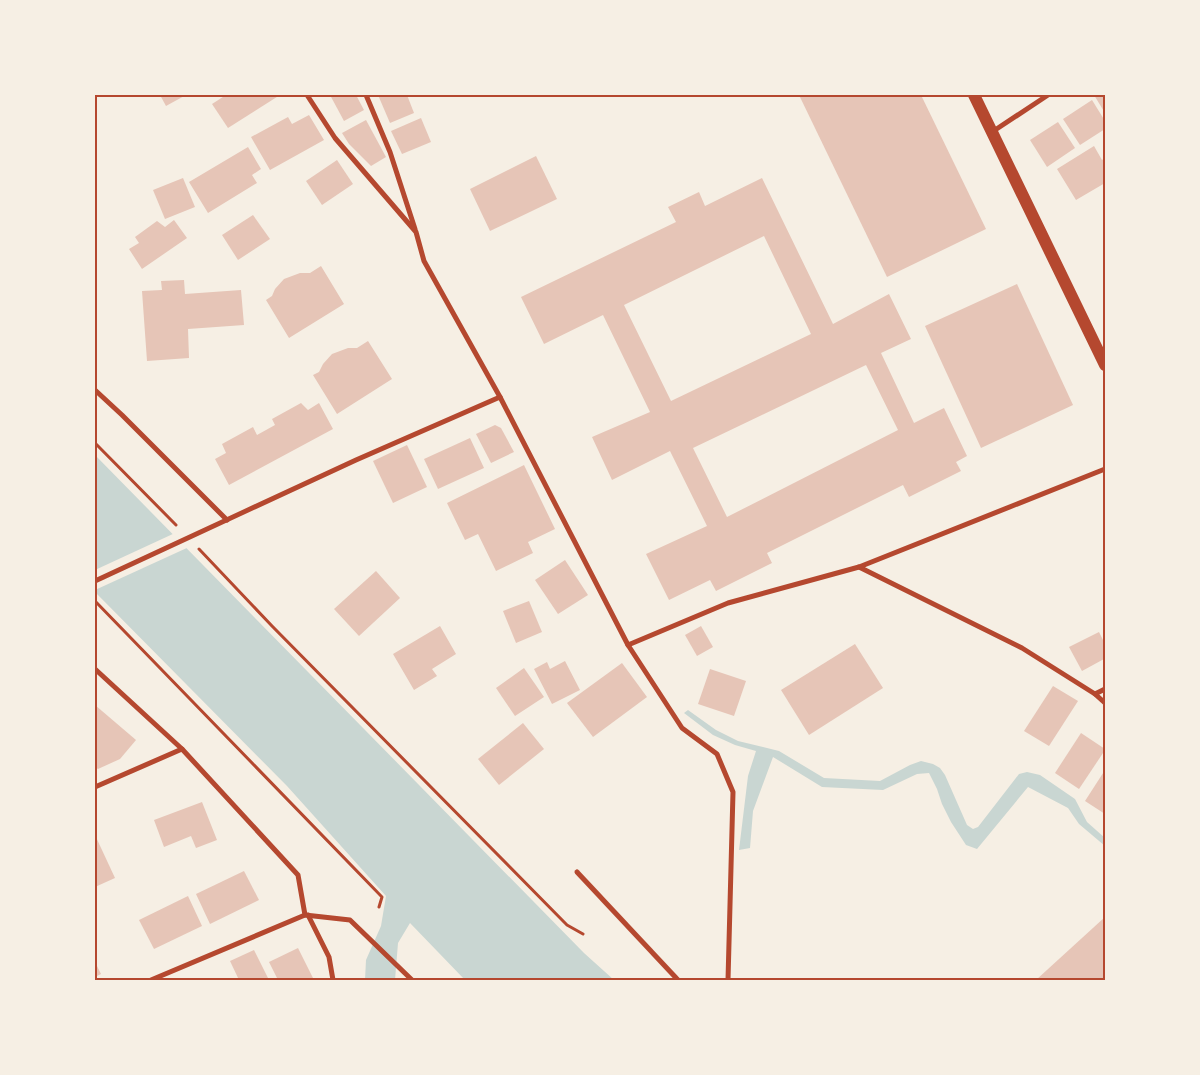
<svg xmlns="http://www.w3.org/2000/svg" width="1200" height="1075" font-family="Montserrat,sans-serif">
	<rect width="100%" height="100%" fill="#f6efe4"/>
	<g fill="#c9d6d2">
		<path d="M95,455L584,953L614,980H465L410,923L398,943L395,980H365L366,960L381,926L386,896L287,786L95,592Z"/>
		<path d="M688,710L716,730L738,741L779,751L824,778L880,781L910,765L921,761L933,764L940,768L945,775L967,825L973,829L978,827L1019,774L1027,772L1040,775L1075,799L1087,822L1105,838V846L1079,824L1068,808L1028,787L977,849L966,845L951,822L942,804L937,789L929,773L917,774L883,790L822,787L773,757L753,811L750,848L739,850L748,776L756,751L735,745L713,735L684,713Z"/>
	</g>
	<path fill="#f6efe4" d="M175,533L189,547L95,590V570Z"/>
	<g fill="#e6c5b7" fill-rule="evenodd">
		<path d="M160,95H186L166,106Z"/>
		<path d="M226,95H280L228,128L212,104Z"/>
		<path d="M330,95H356L364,110L344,121Z"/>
		<path d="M378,95H407L414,113L390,123Z"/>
		<path d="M799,95H921L986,229L887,277Z"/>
		<path d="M1094,95H1105V113Z"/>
		<path d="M1092,100L1105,121V129L1080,145L1063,119Z"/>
		<path d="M309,115L324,140L270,170L251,137L288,117L292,124Z"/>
		<path d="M421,118L431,142L402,154L391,131Z"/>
		<path d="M366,120L386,157L371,166L349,144L342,133Z"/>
		<path d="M1058,122L1075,148L1047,167L1030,140Z"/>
		<path d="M1094,146L1102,160L1105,158V183L1076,200L1057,169Z"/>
		<path d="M248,147L261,169L252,175L257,183L208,213L189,182Z"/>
		<path d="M536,156L557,199L490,231L470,189Z"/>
		<path d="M337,160L353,184L322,205L306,181Z"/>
		<path d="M183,178L195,207L165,219L153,190Z"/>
		<path d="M762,178L833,324L889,294L911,339L881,353L914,423L944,408L967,456L956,462L961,471L909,497L903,485L767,553L772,563L716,591L710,580L669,600L646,554L707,526L670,451L612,480L592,437L650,412L603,315L544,344L521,297L676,222L668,207L699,192L705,206ZM764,236L811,334L671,401L624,305ZM866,365L898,430L727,517L693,448Z"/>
		<path d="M253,215L270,239L238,260L222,235Z"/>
		<path d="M174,220L187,238L142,269L129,249L139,243L135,237L157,221L165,227Z"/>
		<path d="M321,266L344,304L289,338L266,300L272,296L275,289L284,279L300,273H310Z"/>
		<path d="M184,280L185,294L241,290L244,325L188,329L189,358L147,361L142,291L162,290L161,281Z"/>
		<path d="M1017,284L1073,405L981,448L925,326Z"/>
		<path d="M368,341L392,379L337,414L313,375L319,372L323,364L332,354L348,348H357Z"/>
		<path d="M301,403L308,410L319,403L333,429L229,485L215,459L226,453L222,444L253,427L257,435L275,425L272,419Z"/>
		<path d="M495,425L501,428L514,452L491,463L476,434Z"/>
		<path d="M470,438L484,468L438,489L424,459Z"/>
		<path d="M407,445L427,487L393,503L373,461Z"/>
		<path d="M524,465L555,529L528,542L533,553L496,571L478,534L465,540L447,503Z"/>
		<path d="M565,560L588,595L558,614L535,580Z"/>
		<path d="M376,571L400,598L359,636L334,609Z"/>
		<path d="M529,601L542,632L516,643L503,611Z"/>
		<path d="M440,626L456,654L432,669L437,676L414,690L393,654Z"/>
		<path d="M701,626L713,647L697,656L685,635Z"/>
		<path d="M1099,632L1105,644V655L1104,659L1082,671L1069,647Z"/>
		<path d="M855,644L883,688L809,735L781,690Z"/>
		<path d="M565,661L580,690L552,704L534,669L547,662L550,669Z"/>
		<path d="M622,663L647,697L593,737L567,703Z"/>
		<path d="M524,668L544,697L515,716L496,688Z"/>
		<path d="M710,669L746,681L734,716L698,704Z"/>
		<path d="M1053,686L1078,701L1049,746L1024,731Z"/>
		<path d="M95,705L136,740L120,759L98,769L95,767Z"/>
		<path d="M523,723L544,749L499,785L478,759Z"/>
		<path d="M1081,733L1105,749V750L1079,789L1055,773Z"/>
		<path d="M1105,770V814L1085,801Z"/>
		<path d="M202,802L217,840L196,848L191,836L164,847L154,820Z"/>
		<path d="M95,835L115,878L95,887Z"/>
		<path d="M244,871L259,900L210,924L196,894Z"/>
		<path d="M188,896L202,926L154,949L139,920Z"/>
		<path d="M1105,917V980H1036Z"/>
		<path d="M298,948L314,980H278L269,962Z"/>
		<path d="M254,950L269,980H239L230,961Z"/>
		<path d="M95,962L101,974L95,977Z"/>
	</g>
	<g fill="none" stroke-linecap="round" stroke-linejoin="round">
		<g stroke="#b5482f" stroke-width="3">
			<path d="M95,443L176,525"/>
			<path d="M199,549L272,626L567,925L583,934"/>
			<path d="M95,601L382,897L379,907"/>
		</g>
		<g stroke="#b5482f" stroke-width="5">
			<path d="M307,95L335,138L416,232L424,261L500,397L628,645L682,728L717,754L733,792L728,980"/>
			<path d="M366,95L390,152L415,229"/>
			<path d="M992,132L1048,95"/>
			<path d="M95,390L122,415L227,520"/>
			<path d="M859,567L1022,648L1095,694L1105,703"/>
			<path d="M95,581L356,460L500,397"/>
			<path d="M628,645L728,603L859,567L1105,469"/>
			<path d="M95,669L182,749L298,875L305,915L350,920L412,980"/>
			<path d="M1095,694L1105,689"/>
			<path d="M95,787L182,749"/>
			<path d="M577,872L678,980"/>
			<path d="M308,915L329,957L333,980"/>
			<path d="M151,980L305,915"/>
		</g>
		<path stroke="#b5482f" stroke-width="12" d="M974,95L1105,365"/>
	</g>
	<rect width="1200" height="1075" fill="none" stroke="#f6efe4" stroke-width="192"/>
	<rect x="96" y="96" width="1008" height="883" fill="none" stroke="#b5482f" stroke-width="2"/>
</svg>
